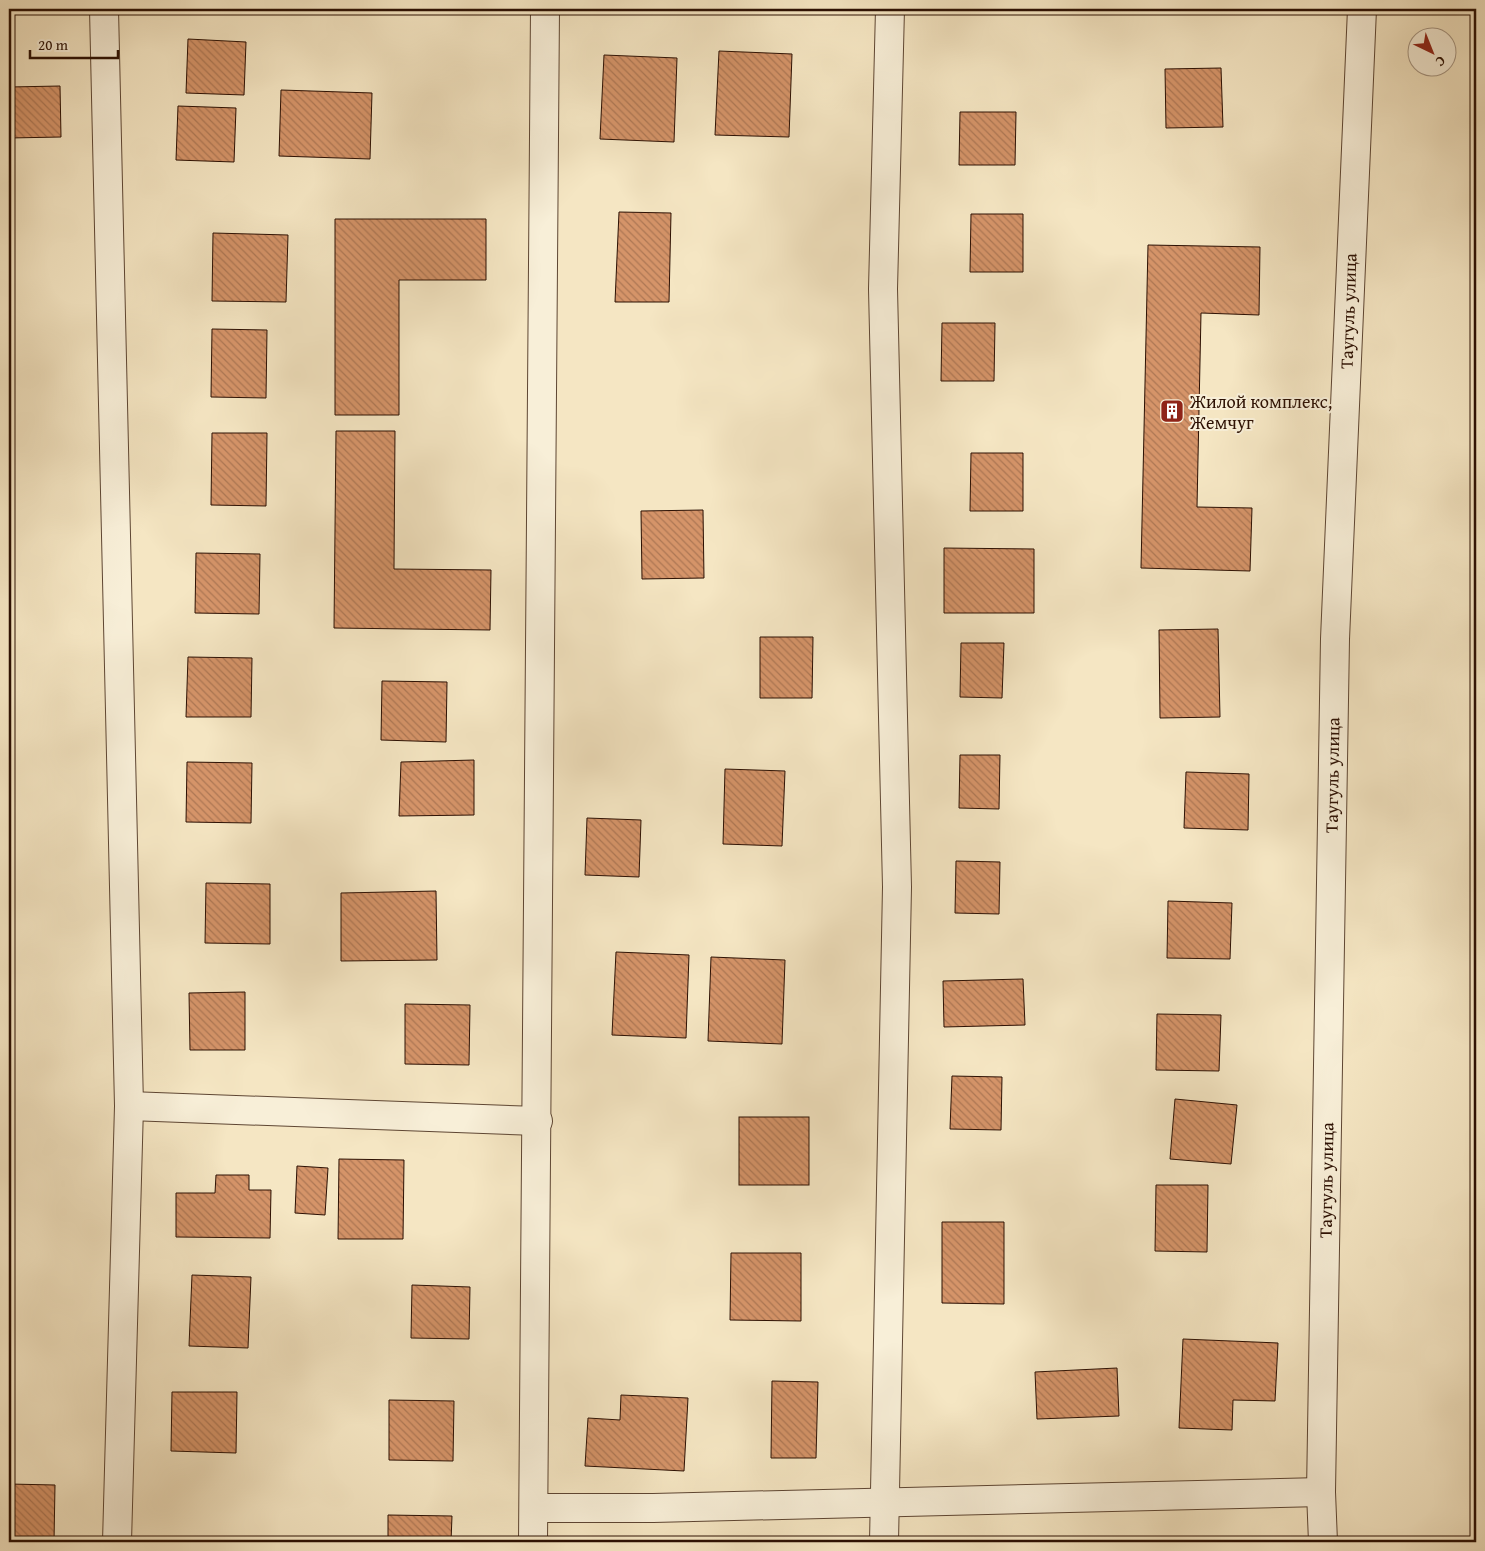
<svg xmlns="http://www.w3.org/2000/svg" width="1485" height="1551" font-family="'Gentium Book Plus',serif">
	<defs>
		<pattern id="building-back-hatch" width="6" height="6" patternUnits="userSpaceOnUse" patternTransform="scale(1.25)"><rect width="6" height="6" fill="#d59469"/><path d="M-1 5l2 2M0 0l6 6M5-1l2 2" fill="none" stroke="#ad7754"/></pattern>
	</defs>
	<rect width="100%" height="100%" fill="#f5e6c3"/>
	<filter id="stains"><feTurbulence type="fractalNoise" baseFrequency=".004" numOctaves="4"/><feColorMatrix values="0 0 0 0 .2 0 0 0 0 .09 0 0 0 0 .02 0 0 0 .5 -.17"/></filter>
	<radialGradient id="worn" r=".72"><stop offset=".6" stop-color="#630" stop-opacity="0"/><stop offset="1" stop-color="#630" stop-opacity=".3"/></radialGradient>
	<g fill="url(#building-back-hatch)" stroke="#2c1003">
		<path d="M188,39L246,42L244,95L186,93Z"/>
		<path d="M719,51L792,54L789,137L715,135Z"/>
		<path d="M604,55L677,58L674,142L600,139Z"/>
		<path d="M1221,68L1223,127L1166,128L1165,69Z"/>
		<path d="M60,86L61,137L9,138V87Z"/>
		<path d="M281,90L372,93L370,159L279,156Z"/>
		<path d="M178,106L236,108L234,162L176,160Z"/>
		<path d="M960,112H1016L1015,165H959Z"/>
		<path d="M619,212L671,213L669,302H615Z"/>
		<path d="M971,214H1023V272H970Z"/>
		<path d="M335,219H486V280H399V415H335Z"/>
		<path d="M213,233L288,235L286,302L212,301Z"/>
		<path d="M1148,245L1260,247L1259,315L1201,313L1197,507L1252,508L1250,571L1141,568Z"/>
		<path d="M942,323H995L994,381H941Z"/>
		<path d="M212,329L267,330L266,398L211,397Z"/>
		<path d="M336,431H395L394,569L491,570L490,630L334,628Z"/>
		<path d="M212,433H267L266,506L211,505Z"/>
		<path d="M971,453H1023V511H970Z"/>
		<path d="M703,510L704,578L642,579L641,511Z"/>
		<path d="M944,548L1034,549V613H944Z"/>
		<path d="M196,553L260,554L259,614L195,613Z"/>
		<path d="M1218,629L1220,717L1160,718L1159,630Z"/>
		<path d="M760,637H813L812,698H760Z"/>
		<path d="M961,643H1004L1002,698L960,697Z"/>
		<path d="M188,657L252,658L251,717H186Z"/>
		<path d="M382,681L447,682L446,742L381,740Z"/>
		<path d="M960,755H1000L999,809L959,808Z"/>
		<path d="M474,760V815L399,816L401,762Z"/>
		<path d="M187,762L252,763L251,823L186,822Z"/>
		<path d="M725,769L785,771L782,846L723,844Z"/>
		<path d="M1186,772L1249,774L1248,830L1184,828Z"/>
		<path d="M587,818L641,820L639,877L585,875Z"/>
		<path d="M956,861L1000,862L999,914L955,913Z"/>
		<path d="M206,883L270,884V944L205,943Z"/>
		<path d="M436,891L437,960L341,961V893Z"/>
		<path d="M1168,901L1232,903L1230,959L1167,958Z"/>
		<path d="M616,952L689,955L686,1038L612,1035Z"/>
		<path d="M711,957L785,960L782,1044L708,1041Z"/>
		<path d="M1023,979L1025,1025L944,1027L943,981Z"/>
		<path d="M245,992V1050H190L189,993Z"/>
		<path d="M405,1004L470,1005L469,1065L405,1064Z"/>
		<path d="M1157,1014L1221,1015L1219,1071L1156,1070Z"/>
		<path d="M952,1076L1002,1077L1001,1130L950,1129Z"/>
		<path d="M1175,1099L1237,1105L1231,1164L1170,1159Z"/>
		<rect x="739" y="1117" width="70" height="68"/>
		<path d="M339,1159L404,1160L403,1239H338Z"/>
		<path d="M297,1166L328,1168L325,1215L295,1213Z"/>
		<path d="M216,1175H249V1190H271L270,1238L176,1237V1193H215Z"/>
		<path d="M1156,1185H1208L1207,1252L1155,1251Z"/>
		<path d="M942,1222H1004V1304L942,1303Z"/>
		<path d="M731,1253H801V1321L730,1320Z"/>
		<path d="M192,1275L251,1277L248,1348L189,1346Z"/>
		<path d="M412,1285L470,1287L469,1339L411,1338Z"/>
		<path d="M1183,1339L1278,1343L1275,1401L1233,1400L1232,1430L1179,1428Z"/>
		<path d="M1117,1368L1119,1416L1037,1419L1035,1372Z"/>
		<path d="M772,1381L818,1382L816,1458H771Z"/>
		<path d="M172,1392H237L236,1453L171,1451Z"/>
		<path d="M621,1395L688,1398L684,1471L585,1466L588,1418L620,1420Z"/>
		<path d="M389,1400L454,1401L453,1461L389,1460Z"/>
		<path d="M9,1484L55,1485L54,1542H9Z"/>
		<path d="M388,1515L452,1516L451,1542H388Z"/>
	</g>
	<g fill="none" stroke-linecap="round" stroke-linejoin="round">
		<g stroke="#5e4633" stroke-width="30">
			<g id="minor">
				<path d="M104,9L129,1106L117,1542"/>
				<path d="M129,1106L538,1121"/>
				<path d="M535,1508H653L1321,1492"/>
				<path d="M533,1542L545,9"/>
				<path d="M884,1542L897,887L883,289L890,9"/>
				<path d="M1323,1542L1321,1492L1335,639L1362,9"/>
			</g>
		</g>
		<use href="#minor" stroke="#f8efd8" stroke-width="28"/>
	</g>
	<defs>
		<g id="building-square" transform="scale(1.25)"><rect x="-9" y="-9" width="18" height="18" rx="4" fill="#8f2418" stroke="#f8efd8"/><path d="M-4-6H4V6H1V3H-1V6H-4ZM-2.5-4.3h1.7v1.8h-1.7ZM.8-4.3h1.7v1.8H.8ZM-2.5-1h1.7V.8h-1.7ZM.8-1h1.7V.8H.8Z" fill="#fff"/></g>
	</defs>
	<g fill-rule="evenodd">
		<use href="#building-square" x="1172" y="411"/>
	</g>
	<g text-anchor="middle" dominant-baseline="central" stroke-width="4" stroke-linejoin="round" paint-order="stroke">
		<g font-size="18" fill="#2c1003" stroke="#f8efd8">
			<text transform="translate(1348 311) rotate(-88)">Таугуль улица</text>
			<text transform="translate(1332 775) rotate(-89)">Таугуль улица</text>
			<text transform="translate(1326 1180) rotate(-89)">Таугуль улица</text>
		</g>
		<g font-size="18" fill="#2c1003" stroke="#f8efd8" text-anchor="start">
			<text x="1190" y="401">Жилой комплекс,<tspan x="1190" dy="21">Жемчуг</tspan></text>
		</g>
	</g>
	<rect width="1485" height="1551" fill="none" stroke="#f5e6c3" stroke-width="30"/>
	<rect x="10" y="10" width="1465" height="1531" fill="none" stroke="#2c1003" stroke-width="2.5"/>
	<rect x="15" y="15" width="1455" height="1521" fill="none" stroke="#2c1003"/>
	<g transform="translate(1432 52) rotate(137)"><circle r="24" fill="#f8efd8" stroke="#a69683"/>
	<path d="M0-4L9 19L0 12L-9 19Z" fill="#8f2418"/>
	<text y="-8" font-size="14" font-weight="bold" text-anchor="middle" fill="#2c1003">С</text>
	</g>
	<path d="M30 50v8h88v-8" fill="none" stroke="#2c1003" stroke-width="2.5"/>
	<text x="38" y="50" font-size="15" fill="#2c1003" stroke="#f8efd8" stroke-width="4" paint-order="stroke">20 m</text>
	<rect width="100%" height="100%" filter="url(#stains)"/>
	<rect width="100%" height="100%" fill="url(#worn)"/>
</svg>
